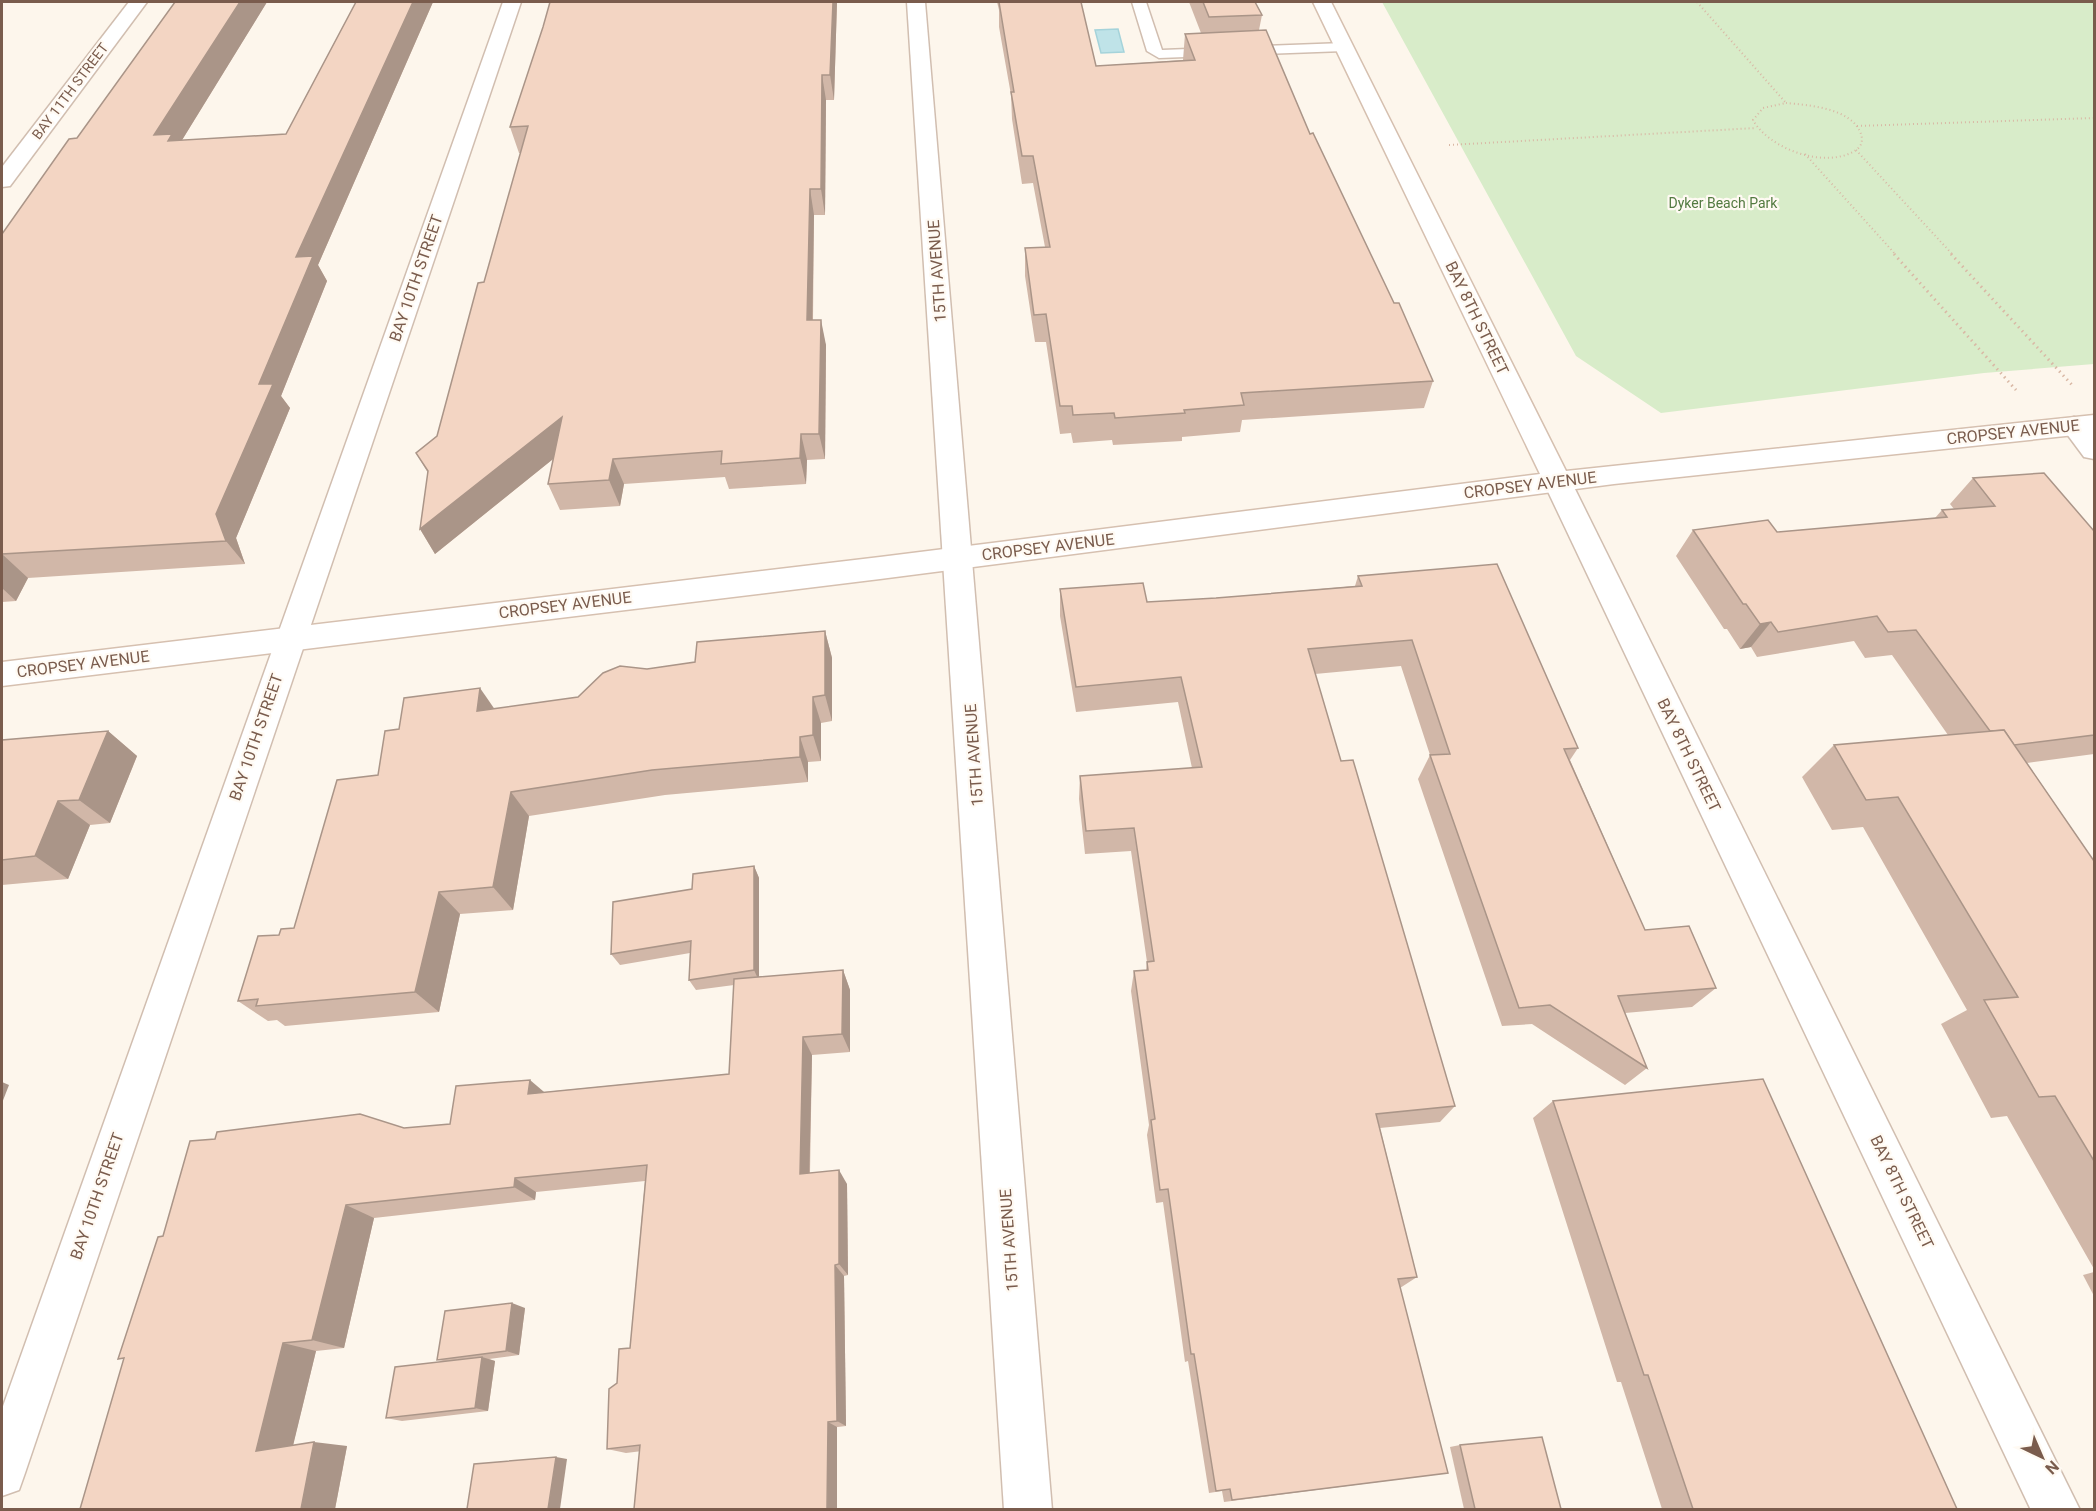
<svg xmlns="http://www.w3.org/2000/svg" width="2096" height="1511" font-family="Roboto,sans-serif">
	<rect width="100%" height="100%" fill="#fdf6ec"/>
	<path fill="#d8ecc9" d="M1382,2H2094V364L1984,373L1661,413L1576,356Z"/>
	<path fill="#bfe3e8" stroke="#a5d3da" stroke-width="1.5" d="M1118,29L1124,52L1101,53L1095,30Z"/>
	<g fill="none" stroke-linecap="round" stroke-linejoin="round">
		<g stroke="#d1beb0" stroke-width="3">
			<path id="lane" d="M1132,2H1146L1162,50L1344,43L1351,47L1344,51L1159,58L1147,51Z"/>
		</g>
		<g stroke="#d1beb0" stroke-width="3">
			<g id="street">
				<path d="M129,2H147L10,186L2,187V167Z"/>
				<path d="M503,2H521L25,1473L19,1490L2,1496V1409Z"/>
				<path d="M907,2H925L1052,1510H1004Z"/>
				<path d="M2074,417L2083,420L2094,433V459L2084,457L2061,426L2065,420Z"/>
				<path d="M1557,471L1567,474L1571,481L2080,1510H2031L1543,481L1547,474Z"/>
			</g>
		</g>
		<g stroke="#d6c0b0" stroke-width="3">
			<path id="secondary" d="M1313,2H1331L1566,471L2094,415V433L1614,484L880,579L2,686V662L880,557L1540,474Z"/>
		</g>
		<g stroke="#d9b8a5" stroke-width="2" stroke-dasharray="1 3" stroke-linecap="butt">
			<path d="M1697,2L1786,103"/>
			<path d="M1786,103C1808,105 1852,108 1861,134C1863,140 1862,146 1856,150C1826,170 1769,149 1753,120L1763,108Z"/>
			<path d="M1857,126L2094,118"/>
			<path d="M1449,145L1756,128"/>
			<path d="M1856,150L1953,255"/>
			<path d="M1805,154L1896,255"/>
		</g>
		<g stroke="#d9b8a5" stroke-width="3" stroke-dasharray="1.5 4" stroke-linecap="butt">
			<path d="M1894,254L2016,390"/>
			<path d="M1951,254L2073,386"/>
		</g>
		<use href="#lane" fill="#fff" fill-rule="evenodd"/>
		<use href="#street" fill="#fff" fill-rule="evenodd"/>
		<use href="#secondary" fill="#fff" fill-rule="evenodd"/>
	</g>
	<g fill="#d1b7a8">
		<path d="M175,2H267L182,140L286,134L356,2H433L318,265L327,281L281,396L290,408L236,538L245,564L28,578L16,601L2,602V234L77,138Z"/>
		<path d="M550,2H837L834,100H826L825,215H814L813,320L826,345L825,459L807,460L806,484L729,489L725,477L624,484L620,506L560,510L548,484L553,459L435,554L420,529L428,473L416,453L437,436L484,282L521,153H519L510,127L543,27Z"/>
		<path d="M997,2H1081L1096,66L1183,60L1185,34L1201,33L1189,2H1255L1262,15L1259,30L1394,303L1433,381L1424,408L1242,420L1240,432L1182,437V441L1113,445L1112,440L1073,443L1071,433L1060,434L1046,342H1035L1025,276V248L1045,247L1033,183L1022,184L1012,119L1011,95L999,27V10Z"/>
		<path d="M1973,478L2094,531V754L2027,763L2094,861V1269L2007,1116L1991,1118L1941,1024L1967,1010L1863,827L1832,830L1802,777L1834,745L1948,735L1892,655L1865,658L1854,641L1757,657L1751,647L1740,649L1727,629H1724L1676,556L1693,530L1777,532L1935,518L1942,510L1954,509L1950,504Z"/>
		<path d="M1358,576L1578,748L1570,760L1645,930L1716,988L1692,1007L1625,1013L1647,1068L1625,1085L1532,1024L1502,1026L1418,779L1430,755L1401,666L1315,674L1341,761L1455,1106L1440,1122L1380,1128L1417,1277L1400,1288L1448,1473L1224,1502L1222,1491L1209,1493L1188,1361L1185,1362L1163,1202L1156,1203L1147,1135L1149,1125L1131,991L1134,971L1146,970L1147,962L1131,851L1085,854L1079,799L1080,776L1192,768L1178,702L1076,712L1060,616V589L1147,602L1216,598L1355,586Z"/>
		<path d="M825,631L832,658V721L821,723V761L808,762V782L665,795L529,816L513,910L460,914L439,1012L285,1026L277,1020L268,1021L238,1001L279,935L294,928L378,775L399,729L494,709L578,697L647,669L695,662Z"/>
		<path d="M108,731L137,756L110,823L90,825L68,879L2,885V740Z"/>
		<path d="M754,866L759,878V977L843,970L850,990V1052L812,1055L810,1173L847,1184L848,1275L844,1276L846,1426L626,1453L607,1449L617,1383L630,1348L645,1181L536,1192L535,1200L374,1218L344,1348L316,1351L293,1445L347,1446L335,1509L123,1359H118L163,1236L404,1128L450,1124L544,1092L729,1074L734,985L696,990L689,980L690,953L620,965L611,954L692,889Z"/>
		<path d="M1553,1101L1957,1509H1662L1621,1382H1617L1533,1118Z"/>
		<path d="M2094,1272V1296L2083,1275Z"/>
		<path d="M525,1308L519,1355L489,1359L495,1361L488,1411L402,1421L386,1418L443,1361L437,1360Z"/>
		<path d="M1460,1445L1561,1509H1464L1450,1447Z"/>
	</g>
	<g fill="#aa9588">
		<path d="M240,2H267L179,145L154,135Z"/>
		<path d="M413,2H433L318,265L327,281L281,396L290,408L236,538L245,564L226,541L216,514L259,384L296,257Z"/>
		<path d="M833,2H837L834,100L830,75Z"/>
		<path d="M822,75L826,100L825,215L821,189Z"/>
		<path d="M810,189L814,215L812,346L807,320Z"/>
		<path d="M821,320L826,345L825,459L819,434Z"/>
		<path d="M562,417L573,443L435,554L420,529Z"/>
		<path d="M801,434L807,460L806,484L800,458Z"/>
		<path d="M613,459L624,484L620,506L609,480Z"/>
		<path d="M2,554L28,578L16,601L2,588Z"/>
		<path d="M1771,622L1751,647L1740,649L1760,624Z"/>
		<path d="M825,631L832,658V721L825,695Z"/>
		<path d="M480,688L498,714L477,711Z"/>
		<path d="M813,697L821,723V761L813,735Z"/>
		<path d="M108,731L137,756L110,823L79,800Z"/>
		<path d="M800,737L808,762V782L800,757Z"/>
		<path d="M511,792L529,816L513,910L493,887Z"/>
		<path d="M58,801L90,825L68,879L35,856Z"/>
		<path d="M754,866L759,878V981L754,970Z"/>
		<path d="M439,892L460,914L439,1012L415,992Z"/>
		<path d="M843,970L850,990V1052L842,1034Z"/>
		<path d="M803,1037L812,1055L809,1188L800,1174Z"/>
		<path d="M530,1080L550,1097L528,1094Z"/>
		<path d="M2,1082L9,1085L2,1103Z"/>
		<path d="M839,1170L847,1184L848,1275L839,1264Z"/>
		<path d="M515,1178L536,1192L535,1200L514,1187Z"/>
		<path d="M346,1205L374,1218L344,1348L312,1340Z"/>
		<path d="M835,1265L844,1276L846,1426L837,1421Z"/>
		<path d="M512,1303L525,1308L519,1355L506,1351Z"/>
		<path d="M283,1343L316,1351L291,1454L256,1451Z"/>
		<path d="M482,1357L495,1361L488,1411L475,1408Z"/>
		<path d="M828,1422L837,1427V1509H827Z"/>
		<path d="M314,1442L347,1446L335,1509H301Z"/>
		<path d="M556,1457L567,1459L560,1509H548Z"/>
	</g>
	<g fill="#f3d5c3" stroke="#aa9588" stroke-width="1.5">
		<path d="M175,2H240L154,135L172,134L168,141L286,134L356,2H413L296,257L313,256L259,384H273L216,514L226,541L2,554V556V234L69,139L77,138Z"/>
		<path d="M550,2H833L830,75H822L821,189H810L807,320H821L819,434H801L800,458L721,464L722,451L613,459L609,480L548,484L562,417L420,529L428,471L416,453L437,436L478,283L484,282L528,126L510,127L543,27Z"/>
		<path d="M999,2H1081L1096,66L1195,60L1185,34L1266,30L1310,134L1313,133L1394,303H1399L1433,381L1241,393L1244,405L1184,410L1185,413L1115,418L1114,413L1073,415L1072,406H1060L1046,314L1034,315L1025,248L1050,247L1033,156H1022L1011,92H1014Z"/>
		<path d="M1203,2H1255L1262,15L1209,17Z"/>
		<path d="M2044,473L2094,531V735L2014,745L2004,730L1990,731L1916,630L1888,632L1877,616L1778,632L1771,622L1760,624L1746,604H1743L1693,530L1768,520L1777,532L1947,517L1942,510L1995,506L1973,478Z"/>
		<path d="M1497,564L1578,748L1564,749L1645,930L1689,926L1716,988L1618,996L1647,1068L1550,1005L1519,1008L1430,755L1450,754L1412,640L1308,649L1341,761L1353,760L1455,1106L1376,1114L1417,1277L1398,1279L1448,1473L1232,1500L1230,1489L1216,1491L1194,1354H1191L1168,1189L1160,1190L1151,1120L1155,1119L1134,971L1148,970L1147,962L1154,961L1134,828L1086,831L1080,776L1202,767L1181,677L1076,687L1060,589L1143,583L1147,602L1216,598L1362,586L1358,576Z"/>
		<path d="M825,631V695L813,697V735L800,737V757L652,770L511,792L493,887L439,892L415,992L256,1006L258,999L238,1001L258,936L279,935L281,929L294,928L337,780L378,775L385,731L399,729L404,698L480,688L477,711L578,697L603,673L620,666L647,669L695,662L697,642Z"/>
		<path d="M2004,730L2094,861V1161L2055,1096L2039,1097L1984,1000L2018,997L1898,797L1866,800L1834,745Z"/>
		<path d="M108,731L79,800L58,801L35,856L2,860V740Z"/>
		<path d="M754,866V970L689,980L691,941L611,954L613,902L692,889L693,874Z"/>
		<path d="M843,970L842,1034L803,1037L800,1174L839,1170V1264L835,1265L837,1421L828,1422L827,1509H634L640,1445L607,1449L609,1389L617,1383L619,1349L630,1348L647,1165L515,1178L514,1187L346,1205L312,1340L283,1343L256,1451L314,1442L301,1509H80L124,1358L118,1359L158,1237L163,1236L190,1141L215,1139L217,1132L360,1114L404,1128L450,1124L456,1086L530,1080L528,1094L729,1074L734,979Z"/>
		<path d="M1763,1079L1957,1509H1693L1648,1375H1644L1553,1101Z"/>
		<path d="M512,1303L506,1351L437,1360L445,1311Z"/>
		<path d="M482,1357L475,1408L386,1418L395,1367Z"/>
		<path d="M1542,1437L1561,1509H1475L1460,1445Z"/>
		<path d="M556,1457L548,1509H467L474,1464Z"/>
	</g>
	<g text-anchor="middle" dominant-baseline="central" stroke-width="4.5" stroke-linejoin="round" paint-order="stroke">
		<g font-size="14" fill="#7a5c4d" stroke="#fffaf3">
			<text transform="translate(70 91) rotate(-53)">BAY 11TH STREET</text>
		</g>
		<g font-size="14" fill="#537a41" stroke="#fffaf3">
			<text x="1723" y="203">Dyker Beach Park</text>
		</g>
		<g font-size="16" fill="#7a5c4d" stroke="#fffaf3">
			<text transform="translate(937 271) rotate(-94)">15TH AVENUE</text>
			<text transform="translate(416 278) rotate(-71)">BAY 10TH STREET</text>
			<text transform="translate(1477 318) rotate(64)">BAY 8TH STREET</text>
			<text transform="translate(2013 432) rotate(-6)">CROPSEY AVENUE</text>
			<text transform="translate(1530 485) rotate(-7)">CROPSEY AVENUE</text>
			<text transform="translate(1048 547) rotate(-7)">CROPSEY AVENUE</text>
			<text transform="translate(565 605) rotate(-7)">CROPSEY AVENUE</text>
			<text transform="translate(83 664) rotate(-7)">CROPSEY AVENUE</text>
			<text transform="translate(256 737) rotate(-71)">BAY 10TH STREET</text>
			<text transform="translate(974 755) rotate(-94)">15TH AVENUE</text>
			<text transform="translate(1689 755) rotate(64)">BAY 8TH STREET</text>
			<text transform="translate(1902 1192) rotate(64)">BAY 8TH STREET</text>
			<text transform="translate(97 1196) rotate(-71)">BAY 10TH STREET</text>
			<text transform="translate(1009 1240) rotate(-94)">15TH AVENUE</text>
		</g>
	</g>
	<rect width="2096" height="1511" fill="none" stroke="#7a5c4d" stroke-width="6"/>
	<g transform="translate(2042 1457) rotate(136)" stroke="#fffaf3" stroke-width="4.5" paint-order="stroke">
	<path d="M0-4.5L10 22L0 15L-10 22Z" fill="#7a5c4d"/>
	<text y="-9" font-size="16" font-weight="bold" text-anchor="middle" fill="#7a5c4d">N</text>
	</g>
</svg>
